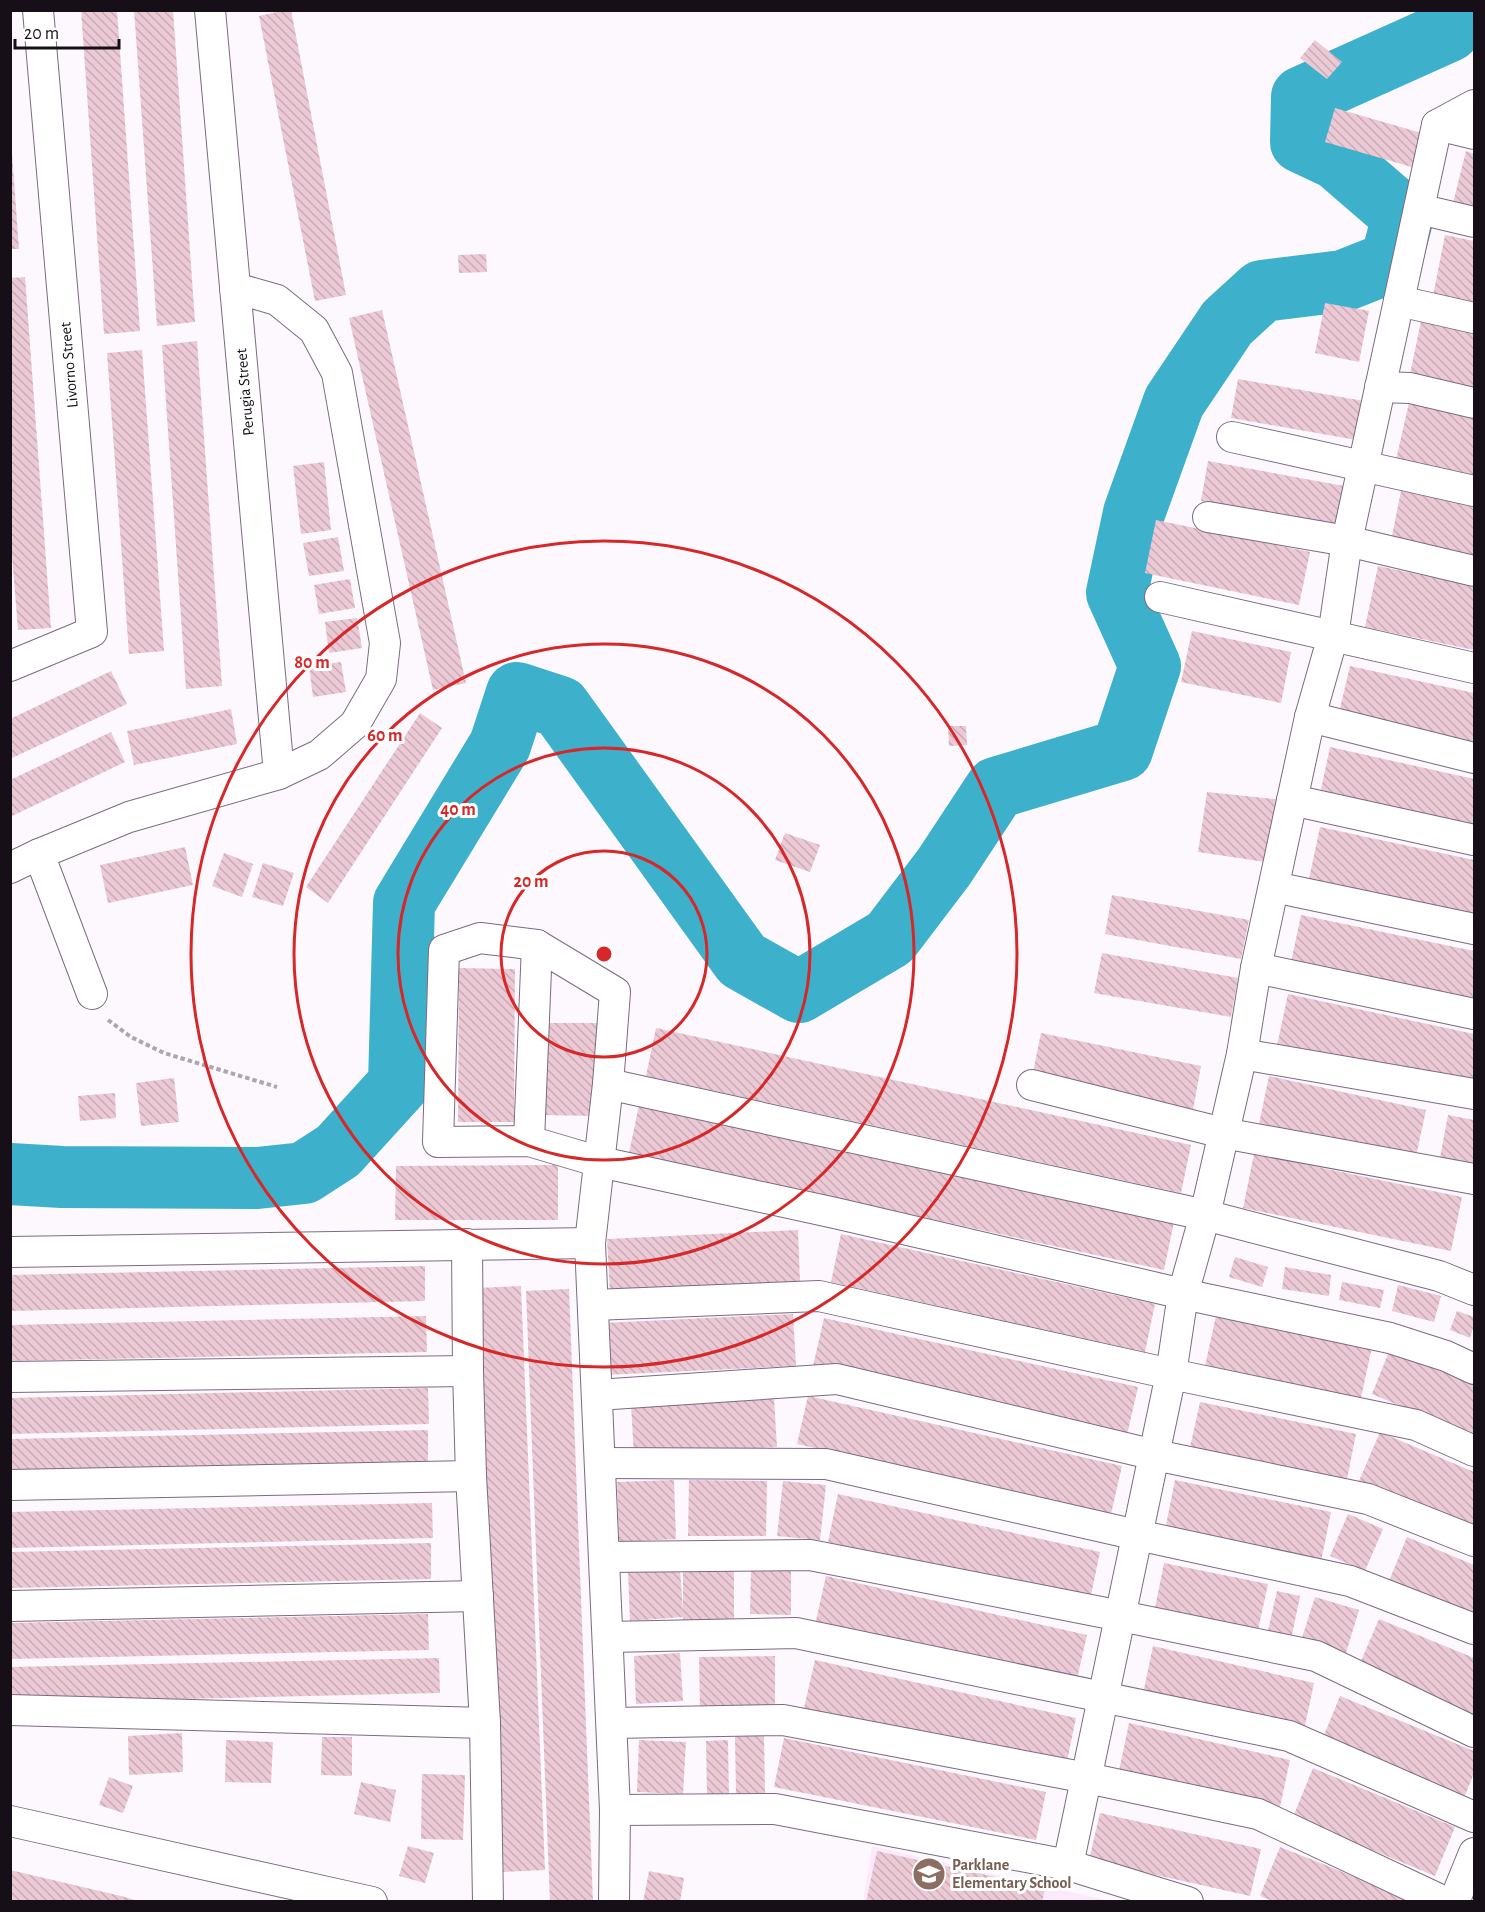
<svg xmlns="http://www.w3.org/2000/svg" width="1485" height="1912" font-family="'Alegreya Sans',sans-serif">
	<defs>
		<pattern id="building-back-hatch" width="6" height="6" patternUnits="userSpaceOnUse" patternTransform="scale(1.5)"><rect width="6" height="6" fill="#ebc9d5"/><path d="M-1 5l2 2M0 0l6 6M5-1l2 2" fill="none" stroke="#c9abb6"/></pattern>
	</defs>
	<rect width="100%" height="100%" fill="#fdf8fe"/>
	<path fill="#fce9fb" d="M872,1846L1110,1901L863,1902Z"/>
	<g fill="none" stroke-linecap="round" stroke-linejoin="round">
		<path stroke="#3db0cc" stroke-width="62" d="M10,1174L62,1177L257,1178L304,1173L338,1151L399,1084L404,903L500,745L517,693L560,707L742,960L799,992L890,938L944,867L996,788L1122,750L1150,666L1117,593L1134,513L1174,402L1227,323L1262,291L1343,281L1391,262L1403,216L1337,159L1301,142L1302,97L1449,31L1468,10"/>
	</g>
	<g fill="url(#building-back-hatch)">
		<path d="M81,10H117L140,331L104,334Z"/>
		<path d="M134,10H173L195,322L157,326Z"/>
		<path d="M286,10H291L346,295L315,301L259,16Z"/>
		<path d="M1315,40L1342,62L1327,79L1300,58Z"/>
		<path d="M1335,108L1425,134L1415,168L1325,142Z"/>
		<path d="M1466,151L1474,154V217L1451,211Z"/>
		<path d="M10,153H12L19,249H10Z"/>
		<path d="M1445,235L1474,241V304L1433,296Z"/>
		<path d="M486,254L487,272L459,273L458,255Z"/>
		<path d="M25,277L51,628L18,630L10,531V278Z"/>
		<path d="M1325,303L1369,311L1359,362L1315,353Z"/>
		<path d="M382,310L466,683L433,690L349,318Z"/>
		<path d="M1421,321L1474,332V398L1408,384Z"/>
		<path d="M197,341L222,686L186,689L162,345Z"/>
		<path d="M142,350L164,651L129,654L107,353Z"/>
		<path d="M1238,379L1375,403L1368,442L1231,418Z"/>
		<path d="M1410,398L1474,413V486L1394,469Z"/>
		<path d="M1208,461L1344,486L1338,525L1201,501Z"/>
		<path d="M324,462L331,530L301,534L293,466Z"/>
		<path d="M1401,491L1474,506V563L1390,546Z"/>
		<path d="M1156,520L1310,552L1299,605L1145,573Z"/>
		<path d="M338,537L344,571L309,576L303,543Z"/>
		<path d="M1378,566L1474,586V650L1365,627Z"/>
		<path d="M350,579L355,608L319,614L314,585Z"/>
		<path d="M357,618L362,648L329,653L325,622Z"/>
		<path d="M1192,631L1291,652L1281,703L1181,682Z"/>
		<path d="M341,662L346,692L313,697L309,666Z"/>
		<path d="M1350,666L1474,693V747L1338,717Z"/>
		<path d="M111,671L127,704L10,759V719Z"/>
		<path d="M231,709L237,744L134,765L127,731Z"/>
		<path d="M420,713L442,728L328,903L306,887Z"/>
		<path d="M948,726H966L967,745L949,746Z"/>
		<path d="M111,732L125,762L10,817V780Z"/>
		<path d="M1330,747L1474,779V833L1319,799Z"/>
		<path d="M1207,792L1284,800L1272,863L1198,852Z"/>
		<path d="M1320,827L1474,860V914L1309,879Z"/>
		<path d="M785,833L820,845L810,872L775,860Z"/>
		<path d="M185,847L193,885L108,903L100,865Z"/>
		<path d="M224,853L253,864L242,897L212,886Z"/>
		<path d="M263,863L294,873L283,906L252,897Z"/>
		<path d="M1112,895L1249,920L1241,959L1105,934Z"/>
		<path d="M1301,915L1474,951V1006L1290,967Z"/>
		<path d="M1102,953L1238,978L1231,1017L1094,993Z"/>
		<path d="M459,968L515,969L514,1122H458Z"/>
		<path d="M1288,994L1474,1034V1088L1277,1046Z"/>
		<path d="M544,1023H599L596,1116L542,1115Z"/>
		<path d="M656,1028L1191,1145L1181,1193L646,1076Z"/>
		<path d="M1041,1033L1201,1066L1193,1110L1032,1077Z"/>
		<path d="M1269,1076L1426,1110L1415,1161L1258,1129Z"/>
		<path d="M174,1078L179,1122L141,1126L136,1083Z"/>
		<path d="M115,1093L116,1118L80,1121L78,1096Z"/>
		<path d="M639,1105L1174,1222L1164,1270L629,1153Z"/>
		<path d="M1448,1115L1474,1120V1170L1439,1163Z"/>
		<path d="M1254,1154L1462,1197L1451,1251L1243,1208Z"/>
		<path d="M558,1165V1220H395L396,1166Z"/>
		<path d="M798,1230L800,1282L610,1291L607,1239Z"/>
		<path d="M841,1234L1155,1304L1145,1352L831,1282Z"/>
		<path d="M1235,1257L1268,1267L1262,1287L1229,1277Z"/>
		<path d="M425,1266V1301L10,1311V1275Z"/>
		<path d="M1285,1267L1331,1275L1329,1296L1282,1289Z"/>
		<path d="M1342,1282L1384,1290L1380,1308L1339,1300Z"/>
		<path d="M1398,1285L1441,1296L1434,1322L1392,1311Z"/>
		<path d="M521,1286L545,1870L502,1872L478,1288Z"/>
		<path d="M569,1289L578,1522L593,1902H550L535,1524L526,1291Z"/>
		<path d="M1457,1311L1474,1317V1325L1470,1338L1450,1330Z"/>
		<path d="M793,1314L796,1366L605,1375L603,1323Z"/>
		<path d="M426,1316L427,1352L10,1361V1325Z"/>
		<path d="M1216,1316L1372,1347L1361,1398L1205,1366Z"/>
		<path d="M824,1318L1138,1387L1127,1435L813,1366Z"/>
		<path d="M1392,1344L1474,1379V1437L1372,1394Z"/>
		<path d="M428,1388L429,1424L10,1434V1398Z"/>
		<path d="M808,1396L1122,1466L1111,1514L797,1444Z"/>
		<path d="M774,1398L777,1447L634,1455L631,1406Z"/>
		<path d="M1200,1402L1356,1434L1346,1484L1189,1452Z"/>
		<path d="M428,1430V1465L10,1474V1439Z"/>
		<path d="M1380,1432L1474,1472V1530L1359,1481Z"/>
		<path d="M674,1480L676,1539L619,1542L617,1482Z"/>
		<path d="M689,1480L767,1481L766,1536H688Z"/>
		<path d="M1175,1480L1331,1512L1321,1562L1165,1530Z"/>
		<path d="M783,1481L826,1485L820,1540L777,1536Z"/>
		<path d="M838,1494L1100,1552L1090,1600L828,1542Z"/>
		<path d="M432,1503L433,1538L10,1548V1512Z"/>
		<path d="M1348,1514L1383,1529L1365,1571L1330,1556Z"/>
		<path d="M1407,1537L1474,1565V1622L1387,1586Z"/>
		<path d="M431,1543V1579L10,1588V1552Z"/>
		<path d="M683,1563H734V1621H683V1617L630,1621L628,1572L680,1569L683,1612Z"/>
		<path d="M1164,1563L1268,1584L1257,1635L1154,1613Z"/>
		<path d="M751,1570H791V1615L750,1614Z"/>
		<path d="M826,1576L1087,1635L1076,1683L815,1625Z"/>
		<path d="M1277,1591L1300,1596L1291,1640L1267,1635Z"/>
		<path d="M1315,1597L1359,1610L1346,1653L1301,1641Z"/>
		<path d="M428,1614L429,1650L10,1659V1623Z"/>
		<path d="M1379,1619L1474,1658V1715L1358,1668Z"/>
		<path d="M1153,1646L1314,1683L1304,1730L1143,1694Z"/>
		<path d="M680,1653L683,1701L636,1704L634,1656Z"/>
		<path d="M775,1656V1707L700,1709L699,1657Z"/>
		<path d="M439,1658L440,1693L10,1703V1667Z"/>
		<path d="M815,1660L1076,1718L1066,1766L804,1708Z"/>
		<path d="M1340,1696L1474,1751V1773L1462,1803L1320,1745Z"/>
		<path d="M1129,1723L1290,1760L1280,1807L1119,1771Z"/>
		<path d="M182,1733L183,1772L129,1775L128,1736Z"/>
		<path d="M764,1735L765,1793L736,1794L735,1736Z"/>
		<path d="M322,1737H352V1776L321,1775Z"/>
		<path d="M784,1738L1046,1792L1036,1840L774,1787Z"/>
		<path d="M226,1740L273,1742L271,1783L225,1782Z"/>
		<path d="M639,1740L686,1742L683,1794L637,1792Z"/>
		<path d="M728,1740L729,1796H707L706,1741Z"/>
		<path d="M1313,1768L1455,1827L1435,1876L1293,1817Z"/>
		<path d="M422,1774L465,1775L463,1840L421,1839Z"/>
		<path d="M109,1777L133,1786L123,1813L99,1805Z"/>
		<path d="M361,1782L396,1790L390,1822L354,1814Z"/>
		<path d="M1100,1813L1261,1849L1250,1896L1089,1860Z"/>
		<path d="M408,1846L434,1853L425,1883L399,1876Z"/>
		<path d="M1280,1847L1328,1866L1414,1902H1275L1260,1896Z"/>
		<path d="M877,1851L1045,1888L1042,1902H866Z"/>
		<path d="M10,1870L121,1896L142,1902H10Z"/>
		<path d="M649,1871L684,1878L680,1902H643Z"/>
	</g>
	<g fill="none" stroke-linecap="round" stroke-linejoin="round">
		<g stroke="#7d6a81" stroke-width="32">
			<g id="minor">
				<path d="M210,10L279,774"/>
				<path d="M1437,125L1474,134"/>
				<path d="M1419,209L1474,222"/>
				<path d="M1399,301L1474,318"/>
				<path d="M1380,387L1410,388L1474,403"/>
				<path d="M1232,437L1474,491"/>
				<path d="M1208,517L1347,541L1474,571"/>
				<path d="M1160,597L1474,668"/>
				<path d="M10,666L92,632L38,10"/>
				<path d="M1310,717L1474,758"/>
				<path d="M1292,800L1474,840"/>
				<path d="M39,854L92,994"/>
				<path d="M10,868L39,854L129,817L279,774L319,755L355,724L381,679L385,643L337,373L314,330L277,300L235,288"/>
				<path d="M1274,887L1474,929"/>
				<path d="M537,945L480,938L444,950L438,1142L529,1141L600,1162L835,1213L1183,1294L1390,1338L1446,1356L1474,1369"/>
				<path d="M1256,968L1474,1014"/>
				<path d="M1242,1054L1474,1094"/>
				<path d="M608,1084L1205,1215L1439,1276L1474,1290"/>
				<path d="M1032,1085L1223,1133L1474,1179"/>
				<path d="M529,1141L537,945L615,992L608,1084L590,1243L615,1810L614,1902"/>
				<path d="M467,1244L468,1371L471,1476L485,1723L488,1902"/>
				<path d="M10,1252L590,1243"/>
				<path d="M593,1305L819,1296L1171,1374L1416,1425L1474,1451"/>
				<path d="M10,1377L468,1371"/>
				<path d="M597,1395L837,1379L1155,1455L1368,1499L1474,1541"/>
				<path d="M600,1463L826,1464L1137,1535L1350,1581L1474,1629"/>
				<path d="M10,1485L471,1476"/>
				<path d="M604,1557L810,1555L1121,1616L1316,1656L1474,1732"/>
				<path d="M10,1606L478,1596"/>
				<path d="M608,1637L796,1633L1289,1736L1474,1817"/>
				<path d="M10,1710L485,1723"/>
				<path d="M612,1723L783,1720L1087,1778L1258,1814L1445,1902"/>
				<path d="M615,1810L775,1809L1068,1865L1188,1902"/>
				<path d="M10,1821L372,1902"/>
				<path d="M1068,1865L1171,1374L1183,1294L1205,1215L1242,1054L1256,968L1310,717L1333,636L1347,541L1437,125L1474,105"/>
				<path d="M1454,1902L1474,1853"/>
			</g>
		</g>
		<path stroke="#aca7ae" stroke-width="4" stroke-dasharray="4.5 3" stroke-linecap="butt" d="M108,1020L131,1037L164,1053L277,1087"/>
		<use href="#minor" stroke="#fff" stroke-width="30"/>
	</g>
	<g fill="none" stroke="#d62828" stroke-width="3">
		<circle cx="604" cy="954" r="103"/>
		<circle cx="604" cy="954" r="206"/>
		<circle cx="604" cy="954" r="310"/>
		<circle cx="604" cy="954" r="413"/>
	</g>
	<defs>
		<g id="school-disc" transform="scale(1.725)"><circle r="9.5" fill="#8d6e63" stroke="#fff"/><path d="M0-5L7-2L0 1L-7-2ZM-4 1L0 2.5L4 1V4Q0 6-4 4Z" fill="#fff"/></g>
	</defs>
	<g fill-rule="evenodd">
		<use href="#school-disc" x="929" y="1874"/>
	</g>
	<g text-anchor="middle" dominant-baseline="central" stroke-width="6" stroke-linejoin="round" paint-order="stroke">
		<g font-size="16" fill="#160f18" stroke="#fff">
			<text transform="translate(69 365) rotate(-95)">Livorno Street</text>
			<text transform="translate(245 392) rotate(-95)">Perugia Street</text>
		</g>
		<g font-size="16" font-weight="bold" fill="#785e54" stroke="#fff" text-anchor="start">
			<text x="952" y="1865">Parklane<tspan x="952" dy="18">Elementary School</tspan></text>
		</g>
	</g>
	<circle cx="604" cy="954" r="9" fill="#d62828" stroke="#fff" stroke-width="3"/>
	<g font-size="18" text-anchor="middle" font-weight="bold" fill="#d62828" stroke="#fff" stroke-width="6" stroke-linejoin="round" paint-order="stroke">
		<text x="312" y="668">80 m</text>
		<text x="385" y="741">60 m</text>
		<text x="458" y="815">40 m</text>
		<text x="531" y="887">20 m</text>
	</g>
	<rect width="1485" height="1912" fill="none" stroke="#160f18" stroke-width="24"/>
	<path d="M15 39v9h104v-9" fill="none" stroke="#160f18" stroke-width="3"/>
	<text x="24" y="39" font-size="18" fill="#160f18" stroke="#ffffff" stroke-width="4.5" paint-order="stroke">20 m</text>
</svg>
